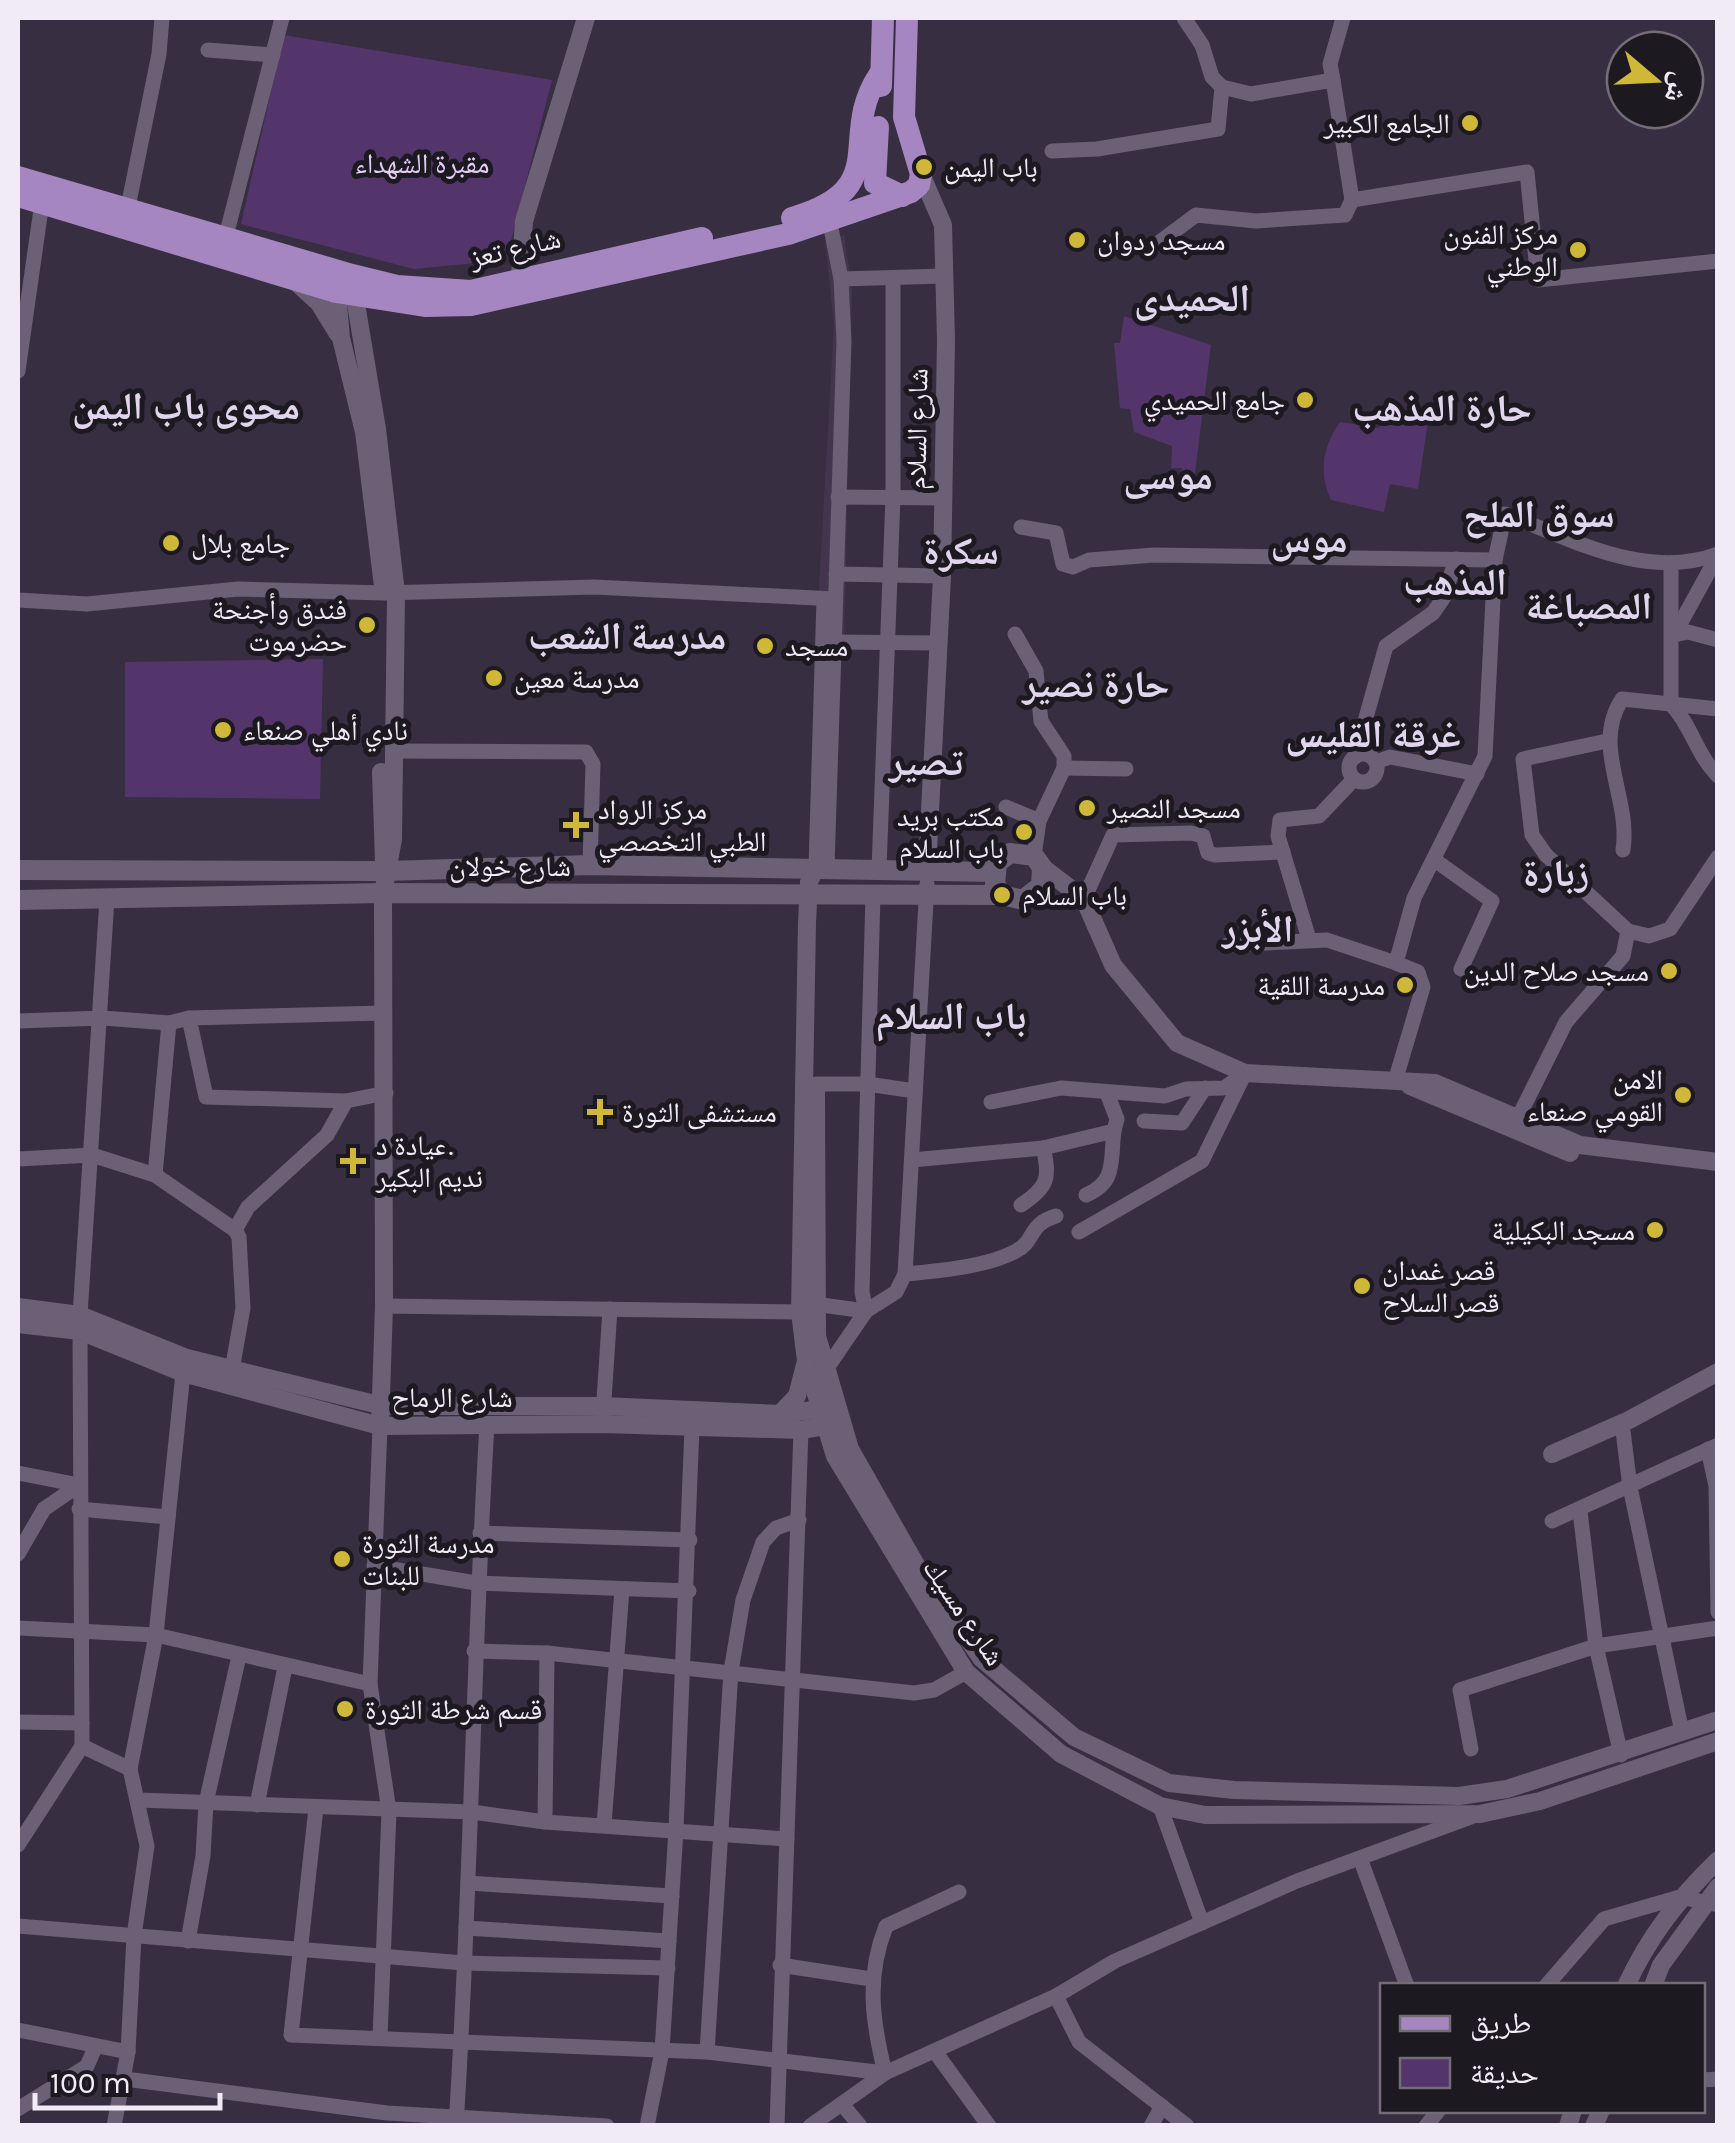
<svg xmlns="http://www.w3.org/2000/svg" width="1735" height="2143" font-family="Karla,'Noto Naskh Arabic',sans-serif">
	<rect width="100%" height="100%" fill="#382e41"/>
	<path fill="#43354e" d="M844,235L852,288L844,642L816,639L834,325L825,239Z"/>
	<g fill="#54356b">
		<path d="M284,35L552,80L506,260L414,269L241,224Z"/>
		<path d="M1124,316L1211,345L1193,488L1182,487V468H1171L1172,446L1134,432L1130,409L1120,408L1114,343H1120Z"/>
		<path d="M1384,417L1428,421L1418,489L1390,484L1384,512L1331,500C1318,472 1323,446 1340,422L1379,428Z"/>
		<path d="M323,659L320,799L125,797V662Z"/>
	</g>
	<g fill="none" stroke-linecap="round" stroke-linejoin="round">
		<g stroke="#6b6075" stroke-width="15">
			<path d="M1184,18L1202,45L1212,77L1222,87"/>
			<path d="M208,50L273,55"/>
			<path d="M1333,80L1330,64L1343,18"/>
			<path d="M1052,151L1097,149L1218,129L1222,87L1251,94L1333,80L1352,200L1527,172L1538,280L1718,261"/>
			<path d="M128,207L159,54L162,18"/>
			<path d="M226,236L282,18"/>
			<path d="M1153,247L1196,215L1256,221L1345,215L1352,200"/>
			<path d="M841,279L944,276"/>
			<path d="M18,371L42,202"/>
			<path d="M838,497L944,498"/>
			<path d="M1021,527L1056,533L1063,564L1073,567L1089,560L1154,555L1495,560"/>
			<path d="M836,574L942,576"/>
			<path d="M18,600L87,604L238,589L384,593L594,587L835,599"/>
			<path d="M1015,634L1036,671L1041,721L1064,756V768L1039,821L1034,856"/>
			<path d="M1674,635L1718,555"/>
			<path d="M1674,635L1688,632L1718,640"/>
			<path d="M836,642L937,643"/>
			<path d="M1671,704C1692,726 1696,754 1718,776"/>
			<path d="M1671,704L1718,709"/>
			<path d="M393,751L586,752L593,764L590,865"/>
			<circle cx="1363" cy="768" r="14"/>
			<path d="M1355,757L1386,646L1433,613L1444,597L1456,559"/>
			<path d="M1376,762L1390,757L1477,774"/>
			<path d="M1064,768L1126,769"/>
			<path d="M1006,807L1039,821"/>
			<path d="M1623,850C1631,797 1591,747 1622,699L1671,704V563"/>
			<path d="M1436,861L1492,901L1461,969"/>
			<path d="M827,866L844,341L841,279L830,223"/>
			<path d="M816,867L824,599"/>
			<path d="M879,869L893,497V278"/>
			<path d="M1084,899L1113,835L1191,833L1203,836L1208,853L1215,855L1283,852"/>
			<path d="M1628,931L1649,936L1670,929L1718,857"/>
			<path d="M1309,939L1278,836L1280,820L1319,816L1354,779"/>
			<path d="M1227,945L1327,940L1396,963"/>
			<path d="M189,1018L206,1097L346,1101L386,1093"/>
			<path d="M18,1021L103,1018L169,1023L189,1018L383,1013"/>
			<path d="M1396,1078L1423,987L1418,972L1396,963L1414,898L1485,756L1495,560L1505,514C1573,539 1644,581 1718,554"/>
			<path d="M816,1084H867L915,1091"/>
			<path d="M991,1102L1061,1088L1165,1096L1186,1089L1224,1088L1245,1073L1202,1161L1079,1232"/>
			<path d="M1519,1116L1566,1022L1623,956L1628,931L1546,855L1532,835L1523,759L1607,741"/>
			<path d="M1144,1121L1182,1123L1205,1088"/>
			<path d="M18,1159L92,1155L155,1175L235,1230L239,1237L243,1308L232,1370"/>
			<path d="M912,1160L1043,1148L1114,1131L1117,1119L1107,1093"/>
			<path d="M155,1175L169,1023"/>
			<path d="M1086,1195C1117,1182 1110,1161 1114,1131"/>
			<path d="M1021,1205C1047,1188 1051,1178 1043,1148"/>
			<path d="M235,1230L248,1207L327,1135L346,1101"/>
			<path d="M905,1274C938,1271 986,1267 1016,1251C1035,1242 1028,1224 1056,1216"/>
			<path d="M814,1304L866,1311"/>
			<path d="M384,1306L800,1312"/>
			<path d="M866,1311L896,1292L905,1274L927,884"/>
			<path d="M80,1315L107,899"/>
			<path d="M825,1371L866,1311L862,1292L873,895"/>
			<path d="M603,1415L610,1309"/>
			<path d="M1622,1423L1630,1487L1682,1732"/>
			<path d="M1708,1449L1716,1486L1718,1612"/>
			<path d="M18,1473L79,1485"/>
			<path d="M79,1509L168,1517"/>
			<path d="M1580,1511L1596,1646L1621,1755"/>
			<path d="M1552,1521L1718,1445"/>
			<path d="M480,1533L690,1540"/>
			<path d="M18,1554L44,1509L79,1485"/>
			<path d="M374,1566L476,1583L689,1591"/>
			<path d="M18,1628L156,1635L370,1684"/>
			<path d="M474,1651L547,1653L914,1693L934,1690L966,1672"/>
			<path d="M18,1722L82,1723"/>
			<path d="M82,1746L130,1769L147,1846L134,1936L128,2052L114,2126"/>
			<path d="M1471,1749L1460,1690L1596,1646L1718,1628"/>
			<path d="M130,1769L156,1635L183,1373"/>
			<path d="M139,1800L472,1812L545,1822L787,1839"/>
			<path d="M257,1805L285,1667"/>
			<path d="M1160,1806L1202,1923"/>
			<path d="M316,1808L291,2035L707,2052L885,2073L1056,1996L1115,1961L1297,1881L1471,1817"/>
			<path d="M545,1822L547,1653"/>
			<path d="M604,1825L622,1589"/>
			<path d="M18,1845L82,1746L80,1331"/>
			<path d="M1360,1858L1407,1986"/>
			<path d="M468,1883L672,1896"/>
			<path d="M18,1926L464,1963L668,1968"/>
			<path d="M466,1928L669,1941"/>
			<path d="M188,1941L203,1856L206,1803L239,1656"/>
			<path d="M780,1965L871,1979"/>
			<path d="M1546,1986L1604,1919L1680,1897L1718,1905"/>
			<path d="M1056,1996L1079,2042L1187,2126"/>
			<path d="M18,2030L128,2052"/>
			<path d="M380,2038L389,1811L370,1684L380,1426"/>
			<path d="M707,2052L731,1671L743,1600L763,1542L776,1528L799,1520"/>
			<path d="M936,2053L989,2126"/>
			<path d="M125,2079L387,2113L607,2126"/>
			<path d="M1702,2080L1718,2079"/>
			<path d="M842,2104L860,2126"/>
			<path d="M18,2109L87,2066L95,2048"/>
			<path d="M456,2126C471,1892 473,1658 487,1424"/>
			<path d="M647,2126L662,2051L676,1830L692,1427"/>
			<path d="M777,2126L801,1430"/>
			<path d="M810,2126L885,2073C872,2020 866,1977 886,1926L959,1892"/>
			<path d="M1151,2126L1162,2106"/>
			<path d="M1426,2126L1439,2110"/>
		</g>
		<g stroke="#6b6075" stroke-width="18">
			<path d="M921,174L943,225L946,340L942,576L927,870"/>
			<path d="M520,277L524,221L586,18"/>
			<path d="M295,281L319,303L338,334"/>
			<path d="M336,281L341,338L364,432L383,586"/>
			<path d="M353,286L377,429L396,593L393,839L383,893L384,1306L380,1426"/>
			<path d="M381,772L384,861"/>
			<path d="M816,867L809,882L807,923L800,1312L806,1361L835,1456L966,1672L1061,1754L1160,1806L1205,1815L1480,1814L1540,1801L1718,1741"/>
			<path d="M1042,867L1084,899L1113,965L1177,1043L1245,1073L1435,1083L1580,1145L1718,1162"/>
			<path d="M1410,1086L1570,1153"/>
			<path d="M816,1090L817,1336L850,1449L916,1565L982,1659L1074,1737L1169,1783L1234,1790L1459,1796L1507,1789L1718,1720"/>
			<path d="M18,1307L80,1315L187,1358L383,1406H603L780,1414L831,1408"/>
			<path d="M18,1324L80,1331L183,1373L380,1426L603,1424L801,1430L831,1425"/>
			<path d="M780,1414L797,1396L806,1361"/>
			<path d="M1552,1454L1629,1420L1718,1372"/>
			<path d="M1626,1986C1649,1936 1679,1898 1718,1860"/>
			<path d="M1653,1986L1661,1965L1718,1887"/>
			<path d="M1568,2126L1573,2110"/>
			<path d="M1594,2126L1601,2110"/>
		</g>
		<g stroke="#6b6075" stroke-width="20">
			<path d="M18,870L386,871L590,865L994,872"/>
			<path d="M18,900L383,893L1002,895L1023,900L1041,886L1042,867L1034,856L1010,853L997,863L995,884L1002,895"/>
		</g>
		<g stroke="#a586c0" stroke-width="22">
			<path d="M881,86L883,18"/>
			<path d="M878,127L875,183L902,196"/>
			<path d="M18,177L352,275L397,286L471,291L702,238"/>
			<path d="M18,196L336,292L425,306L471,305L788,234L911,192L919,185L921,174L904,117L907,18"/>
			<path d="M792,218C895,188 837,138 879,75"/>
		</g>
	</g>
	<g fill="#cfb837" stroke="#1d1921" stroke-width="4">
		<circle cx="1470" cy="123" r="10"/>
		<circle cx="924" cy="167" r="10"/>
		<circle cx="1077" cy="240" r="10"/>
		<circle cx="1578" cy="250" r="10"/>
		<circle cx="1305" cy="400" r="10"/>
		<circle cx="171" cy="543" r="10"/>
		<circle cx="367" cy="625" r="10"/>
		<circle cx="765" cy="646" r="10"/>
		<circle cx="494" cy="678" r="10"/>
		<circle cx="223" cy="730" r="10"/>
		<circle cx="1087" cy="808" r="10"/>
		<path d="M571 810h10v10h10v10h-10v10h-10v-10h-10v-10h10z"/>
		<circle cx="1024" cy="832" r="10"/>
		<circle cx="1002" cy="895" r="10"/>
		<circle cx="1669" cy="971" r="10"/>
		<circle cx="1405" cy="985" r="10"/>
		<circle cx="1683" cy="1095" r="10"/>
		<path d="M595 1097h10v10h10v10h-10v10h-10v-10h-10v-10h10z"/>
		<path d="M348 1146h10v10h10v10h-10v10h-10v-10h-10v-10h10z"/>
		<circle cx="1655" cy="1230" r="10"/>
		<circle cx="1362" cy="1286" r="10"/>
		<circle cx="342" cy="1559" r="10"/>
		<circle cx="345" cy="1709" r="10"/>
	</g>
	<g text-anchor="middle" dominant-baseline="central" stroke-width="10" stroke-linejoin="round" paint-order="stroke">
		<g font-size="28" fill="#f1eaf7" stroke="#1d1921" text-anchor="start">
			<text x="1450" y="123" text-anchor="end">الجامع الكبير</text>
			<text x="944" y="167">باب اليمن</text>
			<text x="1558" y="234" text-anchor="end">مركز الفنون<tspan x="1558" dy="32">الوطني</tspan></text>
			<text x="1097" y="240">مسجد ردوان</text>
			<text x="1285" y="400" text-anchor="end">جامع الحميدي</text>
			<text x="191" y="543">جامع بلال</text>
			<text x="347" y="609" text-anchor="end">فندق وأجنحة<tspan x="347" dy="32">حضرموت</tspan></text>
			<text x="785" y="646">مسجد</text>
			<text x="514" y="678">مدرسة معين</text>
			<text x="243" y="730">نادي أهلي صنعاء</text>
			<text x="1107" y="808">مسجد النصير</text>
			<text x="598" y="809">مركز الرواد<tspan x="598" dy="32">الطبي التخصصي</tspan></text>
			<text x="1004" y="816" text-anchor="end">مكتب بريد<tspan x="1004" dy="32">باب السلام</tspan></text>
			<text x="1022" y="895">باب السلام</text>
			<text x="1649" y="971" text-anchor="end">مسجد صلاح الدين</text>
			<text x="1385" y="985" text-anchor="end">مدرسة اللقية</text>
			<text x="1663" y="1079" text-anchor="end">الامن<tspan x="1663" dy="32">القومي صنعاء</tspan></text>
			<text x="622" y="1112">مستشفى الثورة</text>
			<text x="376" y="1145">عيادة د.<tspan x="376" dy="32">نديم البكير</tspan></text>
			<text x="1635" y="1230" text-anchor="end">مسجد البكيلية</text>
			<text x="1382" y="1270">قصر غمدان<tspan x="1382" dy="32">قصر السلاح</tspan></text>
			<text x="362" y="1543">مدرسة الثورة<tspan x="362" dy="32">للبنات</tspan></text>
			<text x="365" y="1709">قسم شرطة الثورة</text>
		</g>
		<g font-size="28" fill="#e2cdf5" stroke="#1d1921">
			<text x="422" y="163">مقبرة الشهداء</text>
		</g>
		<g font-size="28" fill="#f1eaf7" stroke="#1d1921">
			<text transform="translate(515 248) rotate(-13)">شارع تعز</text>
			<text transform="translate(917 429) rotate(-89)">شارع السلام</text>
			<text x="510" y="866">شارع خولان</text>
			<text x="452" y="1397">شارع الرماح</text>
			<text transform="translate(964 1612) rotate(56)">شارع مسيك</text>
		</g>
		<g font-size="38" font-weight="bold" fill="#e1d5ed" stroke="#1d1921">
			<text x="1192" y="298">الحميدى</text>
			<text x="186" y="406">محوى باب اليمن</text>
			<text x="1442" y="408">حارة المذهب</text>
			<text x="1168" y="476">موسى</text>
			<text x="1539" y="514">سوق الملح</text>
			<text x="1309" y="539">موس</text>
			<text x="961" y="551">سكرة</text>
			<text x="1455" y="582">المذهب</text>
			<text x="1589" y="606">المصباغة</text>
			<text x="627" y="636">مدرسة الشعب</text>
			<text x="1096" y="684">حارة نصير</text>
			<text x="1373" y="734">غرقة القليس</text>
			<text x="926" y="762">تصير</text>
			<text x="1556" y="873">زبارة</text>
			<text x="1258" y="929">الأبزر</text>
			<text x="951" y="1016">باب السلام</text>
		</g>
	</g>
	<rect width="1735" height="2143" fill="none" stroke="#f1eaf7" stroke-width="40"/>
	<rect x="1380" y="1983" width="325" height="130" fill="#1d1921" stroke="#726d77" stroke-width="2.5"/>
	<rect x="1400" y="2016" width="50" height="15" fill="#a586c0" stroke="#726d77" stroke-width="2.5"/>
	<text x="1470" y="2033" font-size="30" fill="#f1eaf7">طريق</text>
	<rect x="1400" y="2058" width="50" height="30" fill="#54356b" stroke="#726d77" stroke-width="2.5"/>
	<text x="1470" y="2083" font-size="30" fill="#f1eaf7">حديقة</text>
	<g transform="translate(1655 80) rotate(109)"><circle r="48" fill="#1d1921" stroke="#726d77" stroke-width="2.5"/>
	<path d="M0-8L18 38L0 25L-18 38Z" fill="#cfb837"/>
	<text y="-15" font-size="28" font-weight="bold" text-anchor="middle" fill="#f1eaf7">ش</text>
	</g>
	<path d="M35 2093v15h185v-15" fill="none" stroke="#f1eaf7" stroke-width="5"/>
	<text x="50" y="2093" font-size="30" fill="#f1eaf7" stroke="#1d1921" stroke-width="8" paint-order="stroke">100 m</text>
</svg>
